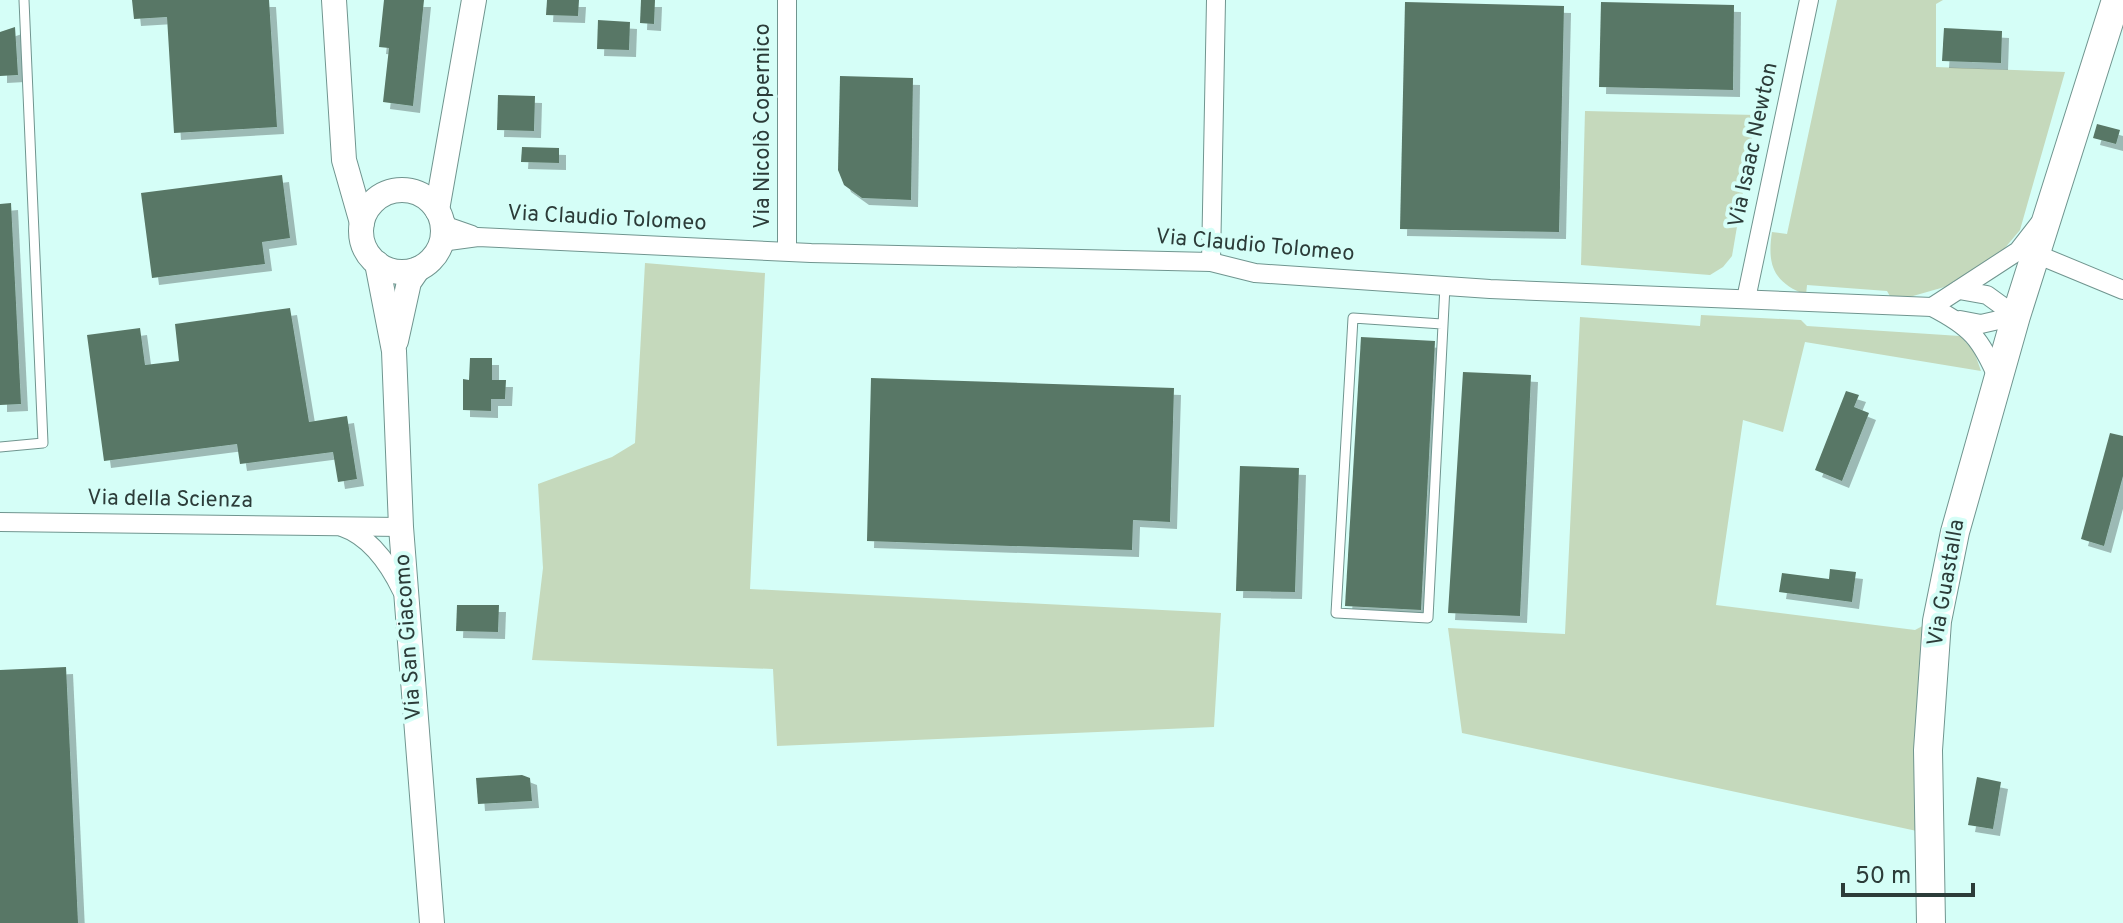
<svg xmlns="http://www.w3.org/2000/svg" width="2123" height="923" font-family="Overpass,sans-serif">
	<defs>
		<filter id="shadow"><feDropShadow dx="7" dy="7" stdDeviation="0" flood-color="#0004"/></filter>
	</defs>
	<rect width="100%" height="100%" fill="#d5fef7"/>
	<g fill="#c5d9bc">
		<path d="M1837,0H1943L1936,4V67L2065,72L2020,230L1999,255L1955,284L1906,298H1891L1887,291L1807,285L1806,295C1773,282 1767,265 1772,232L1787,234Z"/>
		<path d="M1585,111L1756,115L1732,256L1723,267L1710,275L1581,265Z"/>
		<path d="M645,263L765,273L750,589L1221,613L1214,727L777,746L773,669L532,660L543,568L538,484L612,457L635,443Z"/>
		<path d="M1701,315L1801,320L1807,326L1960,336L1974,351L1981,371L1805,342L1783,432L1743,420L1716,605L1915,630L1930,622L1926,833L1462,733L1448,628L1565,634L1580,317L1700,326Z"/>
	</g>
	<g fill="#597766" filter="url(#shadow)">
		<path d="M132,0H269L277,127L174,133L167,17L134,19Z"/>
		<path d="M384,0H424L413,106L383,102L389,48L379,47Z"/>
		<path d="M547,0H579L578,16L546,15Z"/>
		<path d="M641,0H655L654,24L640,23Z"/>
		<path d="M1405,2L1564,6L1559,232L1400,229Z"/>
		<path d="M1601,2L1734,5L1733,90L1599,87Z"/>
		<path d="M598,20L630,22L629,50L597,49Z"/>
		<path d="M15,27L18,75L0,76V32Z"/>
		<path d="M1944,28L2002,31L2001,63L1942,61Z"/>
		<path d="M840,76L913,78L911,200L862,198L844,185L838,170Z"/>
		<path d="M498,95L535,96L534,131L497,130Z"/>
		<path d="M2097,124L2120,130L2116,144L2093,138Z"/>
		<path d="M522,147L559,148V163L521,162Z"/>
		<path d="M282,175L290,238L262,242L265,264L152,278L141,193Z"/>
		<path d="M11,203L21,404L0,405V204Z"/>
		<path d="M290,308L309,422L347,416L357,479L338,482L333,452L240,464L237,444L104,461L87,335L140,328L145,365L179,361L175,324Z"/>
		<path d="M1361,337L1435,341L1421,610L1345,606Z"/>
		<path d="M470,358H492V380H506L505,399H491V411L463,410V379L469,380Z"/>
		<path d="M1463,372L1531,375L1520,616L1448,613Z"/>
		<path d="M871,378L1174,388L1170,522L1133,520L1132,550L867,541Z"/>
		<path d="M1846,391L1859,395L1854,407L1869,413L1842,481L1815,470Z"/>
		<path d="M2110,433L2123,436V476L2104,546L2081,539Z"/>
		<path d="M1240,466L1299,468L1295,592L1236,591Z"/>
		<path d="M1830,569L1856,572L1852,602L1779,592L1782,573L1829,579Z"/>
		<path d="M457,605H499L498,632L456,631Z"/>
		<path d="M66,667L78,923H0V670Z"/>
		<path d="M522,775L530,778L532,801L478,804L476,778Z"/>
		<path d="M1977,777L2001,782L1993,829L1968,825Z"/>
	</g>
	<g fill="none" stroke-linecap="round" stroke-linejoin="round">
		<g stroke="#70958f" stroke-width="11">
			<g id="lane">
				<path d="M1442,324L1353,318L1336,613L1428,618L1445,286"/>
				<path d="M0,447L43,443L24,0"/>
			</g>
		</g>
		<g stroke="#70958f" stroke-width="20">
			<g id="street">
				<path d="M787,0V251"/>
				<path d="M441,217L449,227L472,235"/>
				<path d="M441,242L478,237L811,253L1211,262L1255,273L1490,289L1932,307C1971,327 1981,339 1998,379"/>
				<path d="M2036,254L2123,290"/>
				<path d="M1211,262L1216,0"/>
				<path d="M1959,290L1987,295L2016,316"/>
				<path d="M1746,299L1809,0"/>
				<path d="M1932,307L2018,251L2039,224"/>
				<path d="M1960,320L1981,324L2016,316"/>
				<path d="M0,522L401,527"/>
				<path d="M342,527C371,537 389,564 402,591"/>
			</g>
		</g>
		<g stroke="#70958f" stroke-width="26">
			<g id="secondary">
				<path d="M334,0L344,160L362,223"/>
				<circle cx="402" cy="231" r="41"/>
				<path d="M437,210L474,0"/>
				<path d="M377,263L394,351L401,527L432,923"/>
				<path d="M396,341L409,282L418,269"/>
			</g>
		</g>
		<g stroke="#70958f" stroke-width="30">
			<path id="primary" d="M1931,923L1928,750L1937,621L1955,532L2016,316L2116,0"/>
		</g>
		<use href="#lane" stroke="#fff" stroke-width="9"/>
		<use href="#street" stroke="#fff" stroke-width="18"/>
		<use href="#secondary" stroke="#fff" stroke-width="24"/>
		<use href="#primary" stroke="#fff" stroke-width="28"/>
	</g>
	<g text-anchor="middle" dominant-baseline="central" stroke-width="8" stroke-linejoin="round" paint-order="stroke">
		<g font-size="22" fill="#2c3c39" stroke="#d5fef7">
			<text transform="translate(763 126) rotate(-90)">Via Nicolò Copernico</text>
			<text transform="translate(1754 145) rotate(-78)">Via Isaac Newton</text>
			<text transform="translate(607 219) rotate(3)">Via Claudio Tolomeo</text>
			<text transform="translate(1255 246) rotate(5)">Via Claudio Tolomeo</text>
			<text transform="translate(170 500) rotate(1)">Via della Scienza</text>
			<text transform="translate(1947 583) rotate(-80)">Via Guastalla</text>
			<text transform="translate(409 637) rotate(-94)">Via San Giacomo</text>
		</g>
	</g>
	<path d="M1843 883v12h130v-12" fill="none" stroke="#2c3c39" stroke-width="4"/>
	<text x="1855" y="883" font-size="24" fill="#2c3c39" stroke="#d5fef7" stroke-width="6" paint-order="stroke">50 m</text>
</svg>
